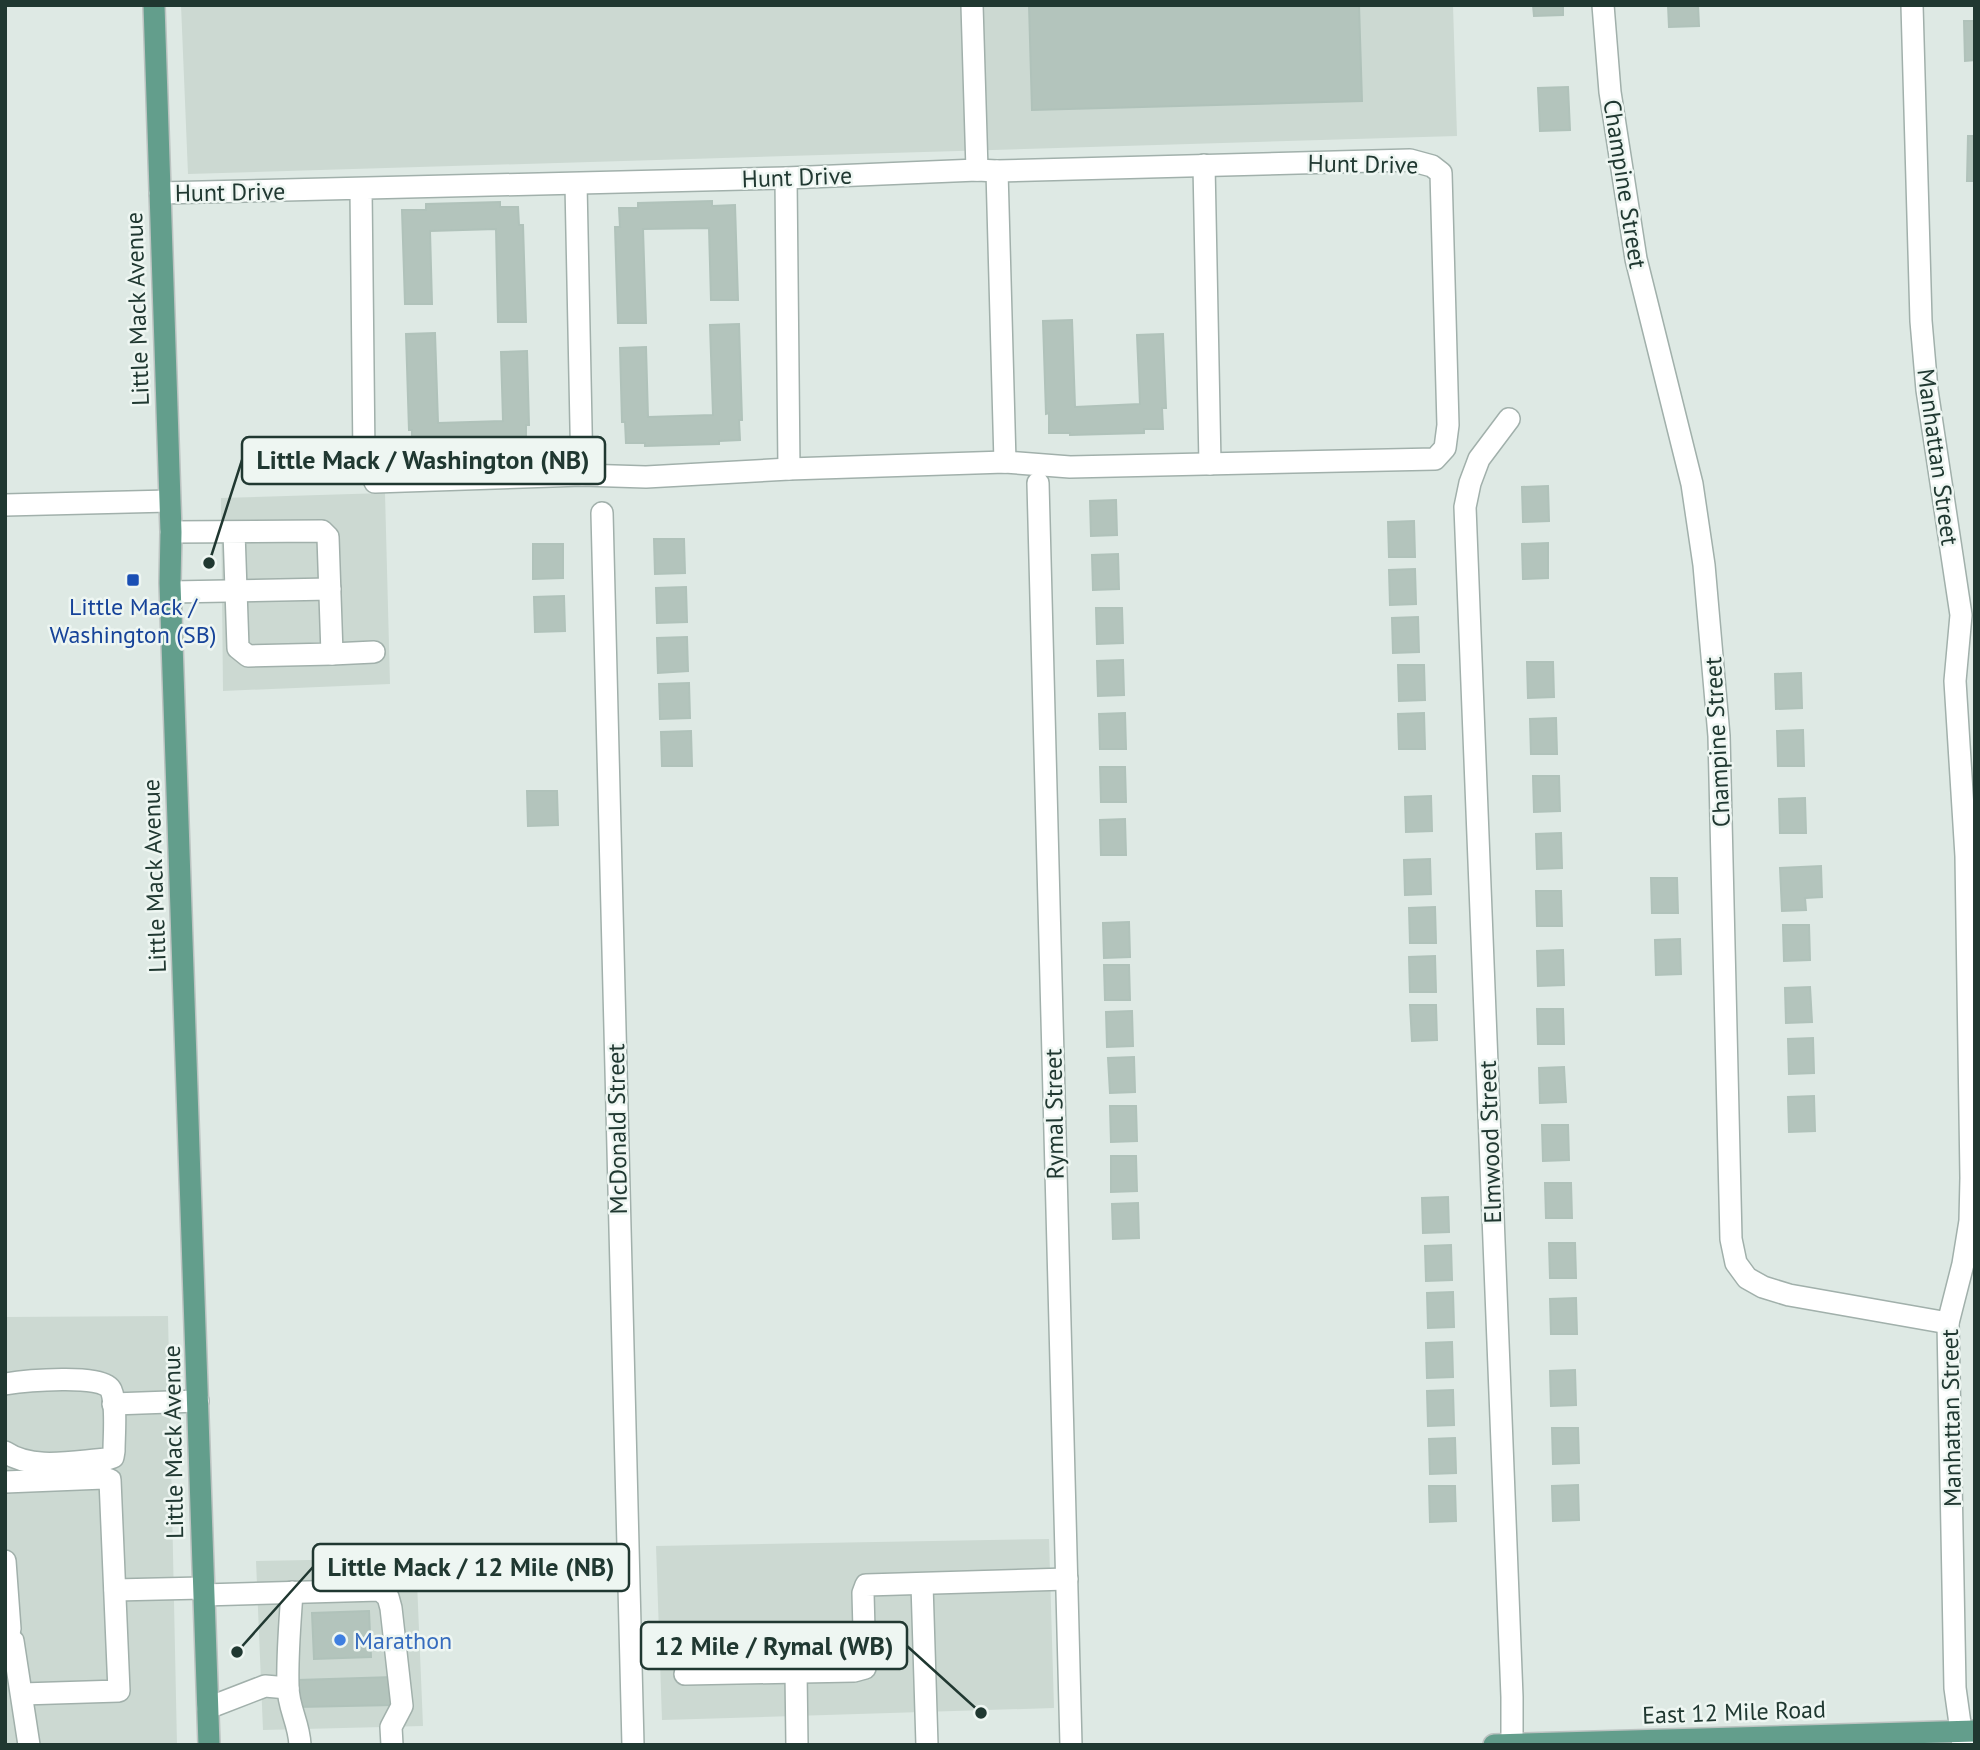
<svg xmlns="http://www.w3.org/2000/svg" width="1980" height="1750" font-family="'PT Sans',sans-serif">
	<rect width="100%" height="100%" fill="#dee9e4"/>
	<g fill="#ccd9d2">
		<path d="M181,5H1453L1457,136L188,174Z"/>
		<path d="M385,493L390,684L223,691L221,498Z"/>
		<path d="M168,1316L177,1745H5V1317Z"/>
		<path d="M1049,1539L1054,1708L662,1720L656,1546Z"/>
		<path d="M416,1558L423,1726L263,1730L256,1561Z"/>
	</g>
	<g fill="#b3c4bc" stroke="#b0c2ba" stroke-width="2">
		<path d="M1029,5H1359L1362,101L1032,110Z"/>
		<path d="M1533,5H1563V15L1534,16Z"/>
		<path d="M1668,5H1698L1699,26L1669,27Z"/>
		<path d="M1964,21H1975V60L1965,61Z"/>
		<path d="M1568,87L1570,130L1540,131L1538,88Z"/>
		<path d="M1968,136H1975V181H1967Z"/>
		<path d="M712,201V206L735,205L738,300H711L709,228L643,229L646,323H618L615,227H620L619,208H638V203Z"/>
		<path d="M500,202V207H518L519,225H523L526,322H498L496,229L430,231L432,304H405L402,210H426V204Z"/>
		<path d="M1072,320L1075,407L1140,404L1137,335L1163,334L1166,408H1162L1163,429H1144V433L1070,435V433H1049V413L1046,414L1043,321Z"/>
		<path d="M739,324L742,420H739L740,440L719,441V444L645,446V443H626L625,422H622L620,348L646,347L648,417L713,415L710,325Z"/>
		<path d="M435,333L438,423L503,421L501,352L527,351L529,425H526V446H508V450L433,452V450H412V430H409L406,334Z"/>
		<path d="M1548,486L1549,521L1523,522L1522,487Z"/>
		<path d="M1116,500L1117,535L1091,536L1090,501Z"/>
		<path d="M1414,521L1415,557H1389L1388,522Z"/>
		<path d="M654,539H684L685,573L655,574Z"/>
		<path d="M1548,543V578L1523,579L1522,544Z"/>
		<path d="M533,544H563V578L533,579Z"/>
		<path d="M1118,554L1119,589L1093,590L1092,555Z"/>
		<path d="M1415,569L1416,604L1390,605L1389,570Z"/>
		<path d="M686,587L687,622L657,623L656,588Z"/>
		<path d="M564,596L565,631L535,632L534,597Z"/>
		<path d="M1096,608H1122L1123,643L1097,644Z"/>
		<path d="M1418,617L1419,652L1393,653L1392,618Z"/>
		<path d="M687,637L688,671L658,673L657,638Z"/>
		<path d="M1123,660L1124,695L1098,696L1097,661Z"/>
		<path d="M1527,662H1553L1554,697L1528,698Z"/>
		<path d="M1398,665H1424L1425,700L1399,701Z"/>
		<path d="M1801,673L1802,708L1776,709L1775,674Z"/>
		<path d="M689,683L690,718L660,719L659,684Z"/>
		<path d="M1125,713L1126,749H1100L1099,714Z"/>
		<path d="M1424,713L1425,749H1399L1398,714Z"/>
		<path d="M1556,718L1557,754H1531L1530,719Z"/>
		<path d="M1803,730L1804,766H1778L1777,731Z"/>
		<path d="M691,731L692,766H662L661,732Z"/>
		<path d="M1100,767H1125L1126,802H1101Z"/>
		<path d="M1533,776H1559L1560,811L1534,812Z"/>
		<path d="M527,791H557L558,825L528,826Z"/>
		<path d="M1431,796L1432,831L1406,832L1405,797Z"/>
		<path d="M1805,798L1806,833H1780L1779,799Z"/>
		<path d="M1125,819L1126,855H1101L1100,820Z"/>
		<path d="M1561,833L1562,868L1537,869L1536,834Z"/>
		<path d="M1430,859L1431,894L1405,895L1404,860Z"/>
		<path d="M1821,866L1822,897L1805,898L1806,910L1782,911L1780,868Z"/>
		<path d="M1651,878H1677L1678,913H1652Z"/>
		<path d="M1536,891H1561L1562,926H1537Z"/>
		<path d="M1435,907L1436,943H1410L1409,908Z"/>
		<path d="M1129,922L1130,957L1104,958L1103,923Z"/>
		<path d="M1783,925H1809L1810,960L1784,961Z"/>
		<path d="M1680,939L1681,974L1656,975L1655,940Z"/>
		<path d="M1563,950L1564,985L1538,986L1537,951Z"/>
		<path d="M1435,956L1436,992H1410L1409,957Z"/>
		<path d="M1104,965H1129L1130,1000H1105Z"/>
		<path d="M1810,987L1812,1022L1786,1023L1785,988Z"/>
		<path d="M1410,1005H1436L1437,1040L1412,1041Z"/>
		<path d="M1537,1009H1563L1564,1044H1538Z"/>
		<path d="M1132,1011L1133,1046L1107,1047L1106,1012Z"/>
		<path d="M1813,1038L1814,1073L1789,1074L1788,1039Z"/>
		<path d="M1134,1057L1135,1092L1110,1093L1108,1058Z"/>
		<path d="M1564,1067L1566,1102L1540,1103L1539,1068Z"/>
		<path d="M1814,1096L1815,1131L1789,1132L1788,1097Z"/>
		<path d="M1110,1106H1136L1137,1141L1111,1142Z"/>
		<path d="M1542,1125H1568L1569,1160L1543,1161Z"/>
		<path d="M1111,1156H1136L1137,1191L1111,1192Z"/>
		<path d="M1545,1183H1571L1572,1218H1546Z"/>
		<path d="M1448,1197L1449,1232L1423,1233L1422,1198Z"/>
		<path d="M1138,1203L1139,1238L1113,1239L1112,1204Z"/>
		<path d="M1549,1243H1575L1576,1278H1550Z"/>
		<path d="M1451,1245L1452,1280L1426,1281L1425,1246Z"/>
		<path d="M1453,1292L1454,1327L1428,1328L1427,1293Z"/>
		<path d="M1576,1298L1577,1334H1551L1550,1299Z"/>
		<path d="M1452,1342L1453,1377L1427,1378L1426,1343Z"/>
		<path d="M1575,1370L1576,1405L1551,1406L1550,1371Z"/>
		<path d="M1453,1390L1454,1425L1428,1426L1427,1391Z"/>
		<path d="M1552,1428H1578L1579,1463L1553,1464Z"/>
		<path d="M1455,1438L1456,1473L1430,1474L1429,1439Z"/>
		<path d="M1578,1485L1579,1520L1553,1521L1552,1486Z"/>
		<path d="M1429,1486H1455L1456,1521L1430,1522Z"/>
		<path d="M369,1611L371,1657L314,1659L312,1613Z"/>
		<path d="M393,1677L394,1705L298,1707V1680Z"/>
	</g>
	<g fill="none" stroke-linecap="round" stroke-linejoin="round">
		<g stroke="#a1b0ab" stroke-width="24">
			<g id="minor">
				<path d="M972,5L977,170"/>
				<path d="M1603,5L1610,92L1636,259L1692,484L1704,565L1719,736L1731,1239L1736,1263L1747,1278L1763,1287L1789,1295L1948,1323"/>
				<path d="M1912,5L1921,321L1927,390L1961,615L1955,681L1966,856L1971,1178L1970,1221L1963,1264L1948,1323L1955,1688L1963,1745"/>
				<path d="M1204,165L1210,464"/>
				<path d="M997,171L1005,462"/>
				<path d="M786,178L789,469"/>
				<path d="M576,184L582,475"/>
				<path d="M160,193L786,178L977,170L997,171L1410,160L1432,166L1441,173L1448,425L1445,448L1435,459L1070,467L1005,462L789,469L646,477L582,475L375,482L364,457L361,189"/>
				<path d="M1509,419L1479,459L1470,483L1465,507L1512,1697V1745"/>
				<path d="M1038,483L1071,1745"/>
				<path d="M5,505L169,501"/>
				<path d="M602,513L633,1745"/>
				<path d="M171,532L322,531L328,537L332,654L248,656L238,648L234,532"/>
				<path d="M171,592L330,589"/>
				<path d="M332,654L374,652"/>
				<path d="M5,1384C23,1381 104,1373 111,1390C117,1404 114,1435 114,1451L113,1457L107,1459C75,1461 33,1471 5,1452"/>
				<path d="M113,1404L198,1401"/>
				<path d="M5,1482L104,1478L110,1480L119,1691L22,1694"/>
				<path d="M5,1561L10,1629"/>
				<path d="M922,1584L927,1745"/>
				<path d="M115,1590L202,1588"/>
				<path d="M292,1592C290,1623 287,1655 288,1686C288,1708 299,1722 300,1745"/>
				<path d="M203,1595L380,1590L388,1597L391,1608L402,1706L391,1727L392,1745"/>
				<path d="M13,1641L29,1745"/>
				<path d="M796,1672L797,1745"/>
				<path d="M685,1674L854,1671L865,1668L863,1593L866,1585L1067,1579"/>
				<path d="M208,1708L265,1686L288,1688"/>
			</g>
		</g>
		<g stroke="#bcc3c1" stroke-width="24">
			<g id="major">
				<path d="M154,5L171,532L170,583L209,1745"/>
				<path d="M1494,1745L1975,1731"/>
			</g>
		</g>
		<use href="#minor" stroke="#fff" stroke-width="21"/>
		<use href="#major" stroke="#639e8c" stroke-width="21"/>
	</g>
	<rect fill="#1a4fb4" stroke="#eef6f2" stroke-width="2.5" x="126" y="573" width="14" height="14" rx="3.5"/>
	<circle fill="#3f7fe0" stroke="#eef6f2" stroke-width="2.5" cx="340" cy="1640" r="7"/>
	<g text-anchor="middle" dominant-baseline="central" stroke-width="5" stroke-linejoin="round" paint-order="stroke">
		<g font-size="24" fill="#203831" stroke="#eef6f2">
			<text transform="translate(1363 164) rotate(1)">Hunt Drive</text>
			<text transform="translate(797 177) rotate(-2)">Hunt Drive</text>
			<text transform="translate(1625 184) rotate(81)">Champine Street</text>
			<text transform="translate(230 192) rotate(-1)">Hunt Drive</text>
			<text transform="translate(137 309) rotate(-92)">Little Mack Avenue</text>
			<text transform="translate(1938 457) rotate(82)">Manhattan Street</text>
			<text transform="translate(1717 742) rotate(-93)">Champine Street</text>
			<text transform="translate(154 876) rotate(-92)">Little Mack Avenue</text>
			<text transform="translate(1054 1114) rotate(-91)">Rymal Street</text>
			<text transform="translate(617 1129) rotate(-91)">McDonald Street</text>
			<text transform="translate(1490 1142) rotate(-92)">Elmwood Street</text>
			<text transform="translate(1951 1418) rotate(-91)">Manhattan Street</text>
			<text transform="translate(173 1442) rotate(-91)">Little Mack Avenue</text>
			<text transform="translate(1734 1712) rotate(-2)">East 12 Mile Road</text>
		</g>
		<g font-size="24" fill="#164399" stroke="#eef6f2">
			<text x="133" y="606">Little Mack /<tspan x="133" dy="28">Washington (SB)</tspan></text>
		</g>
		<g font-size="24" fill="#366cbe" stroke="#eef6f2" text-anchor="start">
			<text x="354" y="1640">Marathon</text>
		</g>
	</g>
	<path fill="none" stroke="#203831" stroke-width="2.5" d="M209 563L242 460M237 1652L313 1567M981 1713L907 1646"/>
	<g fill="#203831" stroke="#eef6f2" stroke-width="2.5">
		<circle cx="209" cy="563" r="7"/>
		<circle cx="237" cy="1652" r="7"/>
		<circle cx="981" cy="1713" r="7"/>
	</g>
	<g fill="#eef6f2" stroke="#203831" stroke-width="2.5">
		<rect x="242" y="437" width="363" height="47" rx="7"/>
		<rect x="313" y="1544" width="316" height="47" rx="7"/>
		<rect x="641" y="1622" width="266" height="47" rx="7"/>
	</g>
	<g font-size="26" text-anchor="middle" font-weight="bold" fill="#203831">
		<text x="423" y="469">Little Mack / Washington (NB)</text>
		<text x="471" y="1576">Little Mack / 12 Mile (NB)</text>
		<text x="774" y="1655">12 Mile / Rymal (WB)</text>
	</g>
	<rect width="1980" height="1750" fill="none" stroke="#203831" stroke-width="14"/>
</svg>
